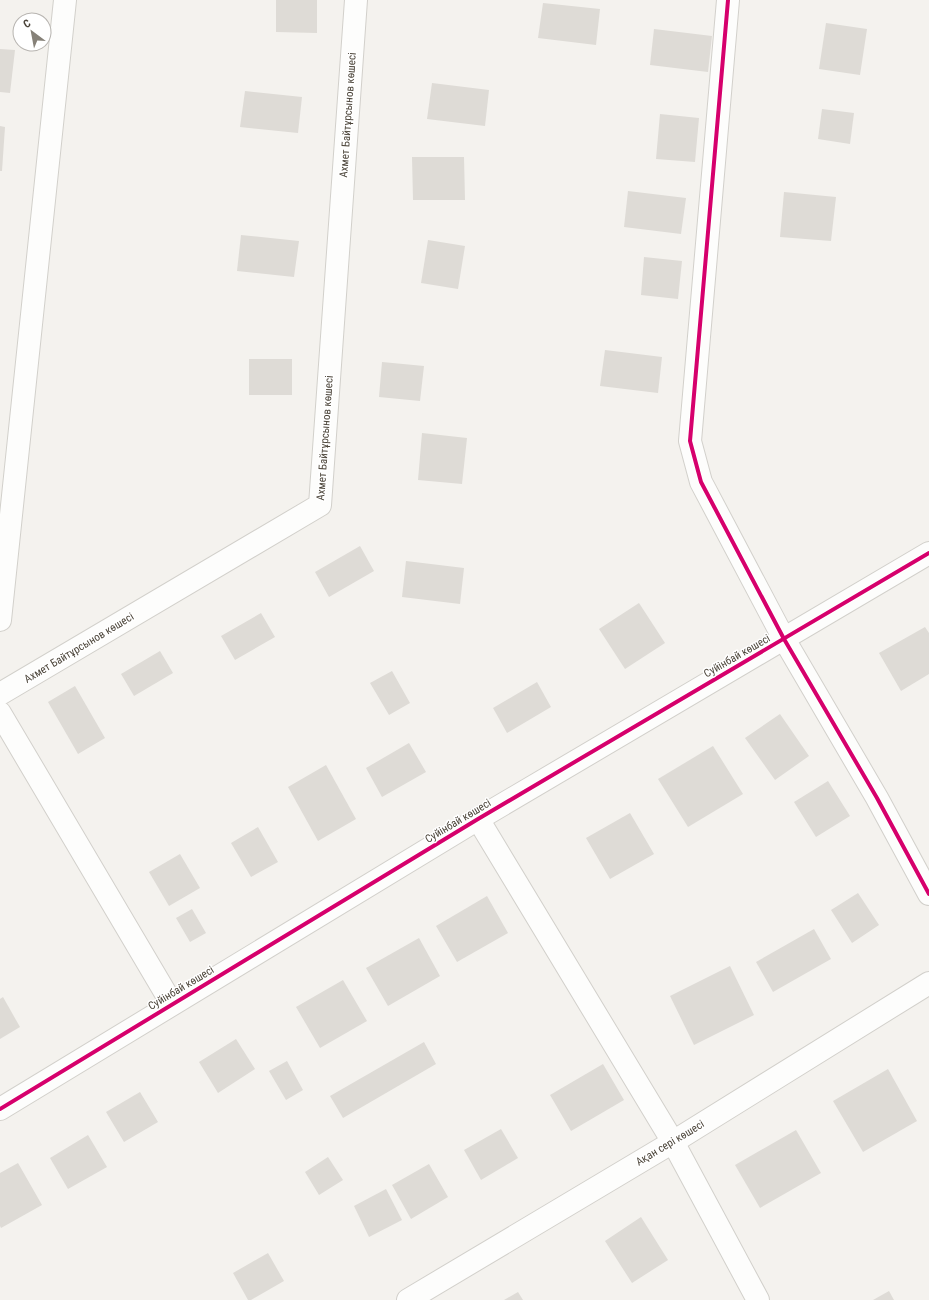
<svg xmlns="http://www.w3.org/2000/svg" width="929" height="1300" font-family="'Roboto Condensed',sans-serif">
	<rect width="100%" height="100%" fill="#f4f2ee"/>
	<g fill="#dedbd6">
		<path d="M276,0H317V33L276,32Z"/>
		<path d="M543,3L600,9L596,45L538,38Z"/>
		<path d="M826,23L867,29L860,75L819,69Z"/>
		<path d="M654,29L712,36L708,72L650,65Z"/>
		<path d="M0,49L15,50L10,93L0,92Z"/>
		<path d="M432,83L489,90L485,126L427,119Z"/>
		<path d="M245,91L302,97L298,133L240,127Z"/>
		<path d="M822,109L854,113L850,144L818,139Z"/>
		<path d="M660,114L699,118L695,162L656,159Z"/>
		<path d="M0,126L5,127L2,171H0Z"/>
		<path d="M412,157H464L465,200H413Z"/>
		<path d="M628,191L686,198L681,234L624,227Z"/>
		<path d="M784,192L836,197L831,241L780,237Z"/>
		<path d="M241,235L299,241L294,277L237,271Z"/>
		<path d="M428,240L465,246L458,289L421,283Z"/>
		<path d="M644,257L682,261L678,299L641,295Z"/>
		<path d="M605,350L662,357L658,393L600,386Z"/>
		<rect x="249" y="359" width="43" height="36"/>
		<path d="M382,362L424,366L420,401L379,397Z"/>
		<path d="M422,433L467,438L462,484L418,480Z"/>
		<path d="M360,546L374,571L329,597L315,572Z"/>
		<path d="M406,561L464,568L460,604L402,597Z"/>
		<path d="M639,603L665,643L625,669L599,629Z"/>
		<path d="M261,613L275,637L235,660L221,636Z"/>
		<path d="M925,627L929,633V674L901,691L879,653Z"/>
		<path d="M160,651L173,673L134,696L121,674Z"/>
		<path d="M392,671L410,703L389,715L370,683Z"/>
		<path d="M537,682L551,707L507,733L493,708Z"/>
		<path d="M75,686L105,738L78,754L48,702Z"/>
		<path d="M780,714L809,756L775,780L745,738Z"/>
		<path d="M409,743L426,772L382,797L366,768Z"/>
		<path d="M713,746L743,794L688,827L658,779Z"/>
		<path d="M326,765L356,819L318,841L288,787Z"/>
		<path d="M828,781L850,816L816,837L794,802Z"/>
		<path d="M630,813L654,854L610,879L586,838Z"/>
		<path d="M258,827L278,862L251,877L231,843Z"/>
		<path d="M180,854L200,888L169,906L149,872Z"/>
		<path d="M858,893L879,925L852,943L831,910Z"/>
		<path d="M487,896L508,933L457,962L436,926Z"/>
		<path d="M192,909L206,933L190,942L176,918Z"/>
		<path d="M814,929L831,959L773,992L756,962Z"/>
		<path d="M419,938L440,976L388,1006L366,968Z"/>
		<path d="M730,966L754,1015L694,1045L670,996Z"/>
		<path d="M343,980L367,1021L320,1048L296,1007Z"/>
		<path d="M3,997L20,1027L0,1039V999Z"/>
		<path d="M236,1039L255,1069L218,1093L199,1062Z"/>
		<path d="M424,1042L436,1064L343,1118L330,1096Z"/>
		<path d="M287,1061L303,1090L286,1100L269,1071Z"/>
		<path d="M603,1064L624,1100L571,1131L550,1095Z"/>
		<path d="M888,1069L917,1121L863,1152L833,1101Z"/>
		<path d="M140,1092L158,1122L124,1142L106,1112Z"/>
		<path d="M501,1129L518,1158L481,1180L464,1150Z"/>
		<path d="M796,1130L821,1173L760,1208L735,1165Z"/>
		<path d="M88,1135L107,1167L68,1189L50,1158Z"/>
		<path d="M328,1157L343,1180L319,1195L305,1172Z"/>
		<path d="M18,1163L42,1205L1,1228L0,1226V1173Z"/>
		<path d="M429,1164L448,1197L411,1219L392,1185Z"/>
		<path d="M386,1189L402,1220L369,1237L354,1206Z"/>
		<path d="M641,1217L668,1260L632,1283L605,1241Z"/>
		<path d="M268,1253L284,1281L251,1300H248L233,1273Z"/>
		<path d="M889,1291L894,1300H873Z"/>
		<path d="M518,1292L523,1300H504Z"/>
	</g>
	<g fill="none" stroke-linecap="round" stroke-linejoin="round">
		<g stroke="#d2d0cb" stroke-width="24">
			<g id="minor">
				<path d="M728,0L690,441L701,482L784,639L877,798L929,894"/>
				<path d="M0,620L65,0"/>
				<path d="M0,694L320,505L356,0"/>
				<path d="M0,713L172,1004"/>
				<path d="M478,819L673,1142L758,1300"/>
				<path d="M0,1109L478,819L929,553"/>
				<path d="M408,1300L673,1142L929,983"/>
			</g>
		</g>
		<use href="#minor" stroke="#fdfdfc" stroke-width="22"/>
		<g stroke="#fff" stroke-width="6">
			<g id="cycleway">
				<path d="M728,0L690,441L701,482L784,639L877,798L929,894"/>
				<path d="M0,1109L478,819L929,553"/>
			</g>
		</g>
		<use href="#cycleway" stroke="#d6006c" stroke-width="4"/>
	</g>
	<g text-anchor="middle" dominant-baseline="central" stroke-width="3" stroke-linejoin="round" paint-order="stroke">
		<g font-size="11" fill="#4b4439" stroke="#fff">
			<text transform="translate(348 115) rotate(-86)">Ахмет Байтұрсынов көшесі</text>
			<text transform="translate(325 438) rotate(-86)">Ахмет Байтұрсынов көшесі</text>
			<text transform="translate(79 648) rotate(-31)">Ахмет Байтұрсынов көшесі</text>
			<text transform="translate(737 656) rotate(-30)">Суйінбай көшесі</text>
			<text transform="translate(458 821) rotate(-31)">Суйінбай көшесі</text>
			<text transform="translate(181 988) rotate(-31)">Суйінбай көшесі</text>
			<text transform="translate(670 1143) rotate(-31)">Ақан сері көшесі</text>
		</g>
	</g>
	<g transform="translate(32 32) rotate(328)"><circle r="19" fill="#ffffff" stroke="#b7b4b0"/>
	<path d="M0-3L7 15L0 10L-7 15Z" fill="#868178"/>
	<text y="-6" font-size="11" font-weight="bold" text-anchor="middle" fill="#4b4439">С</text>
	</g>
</svg>
